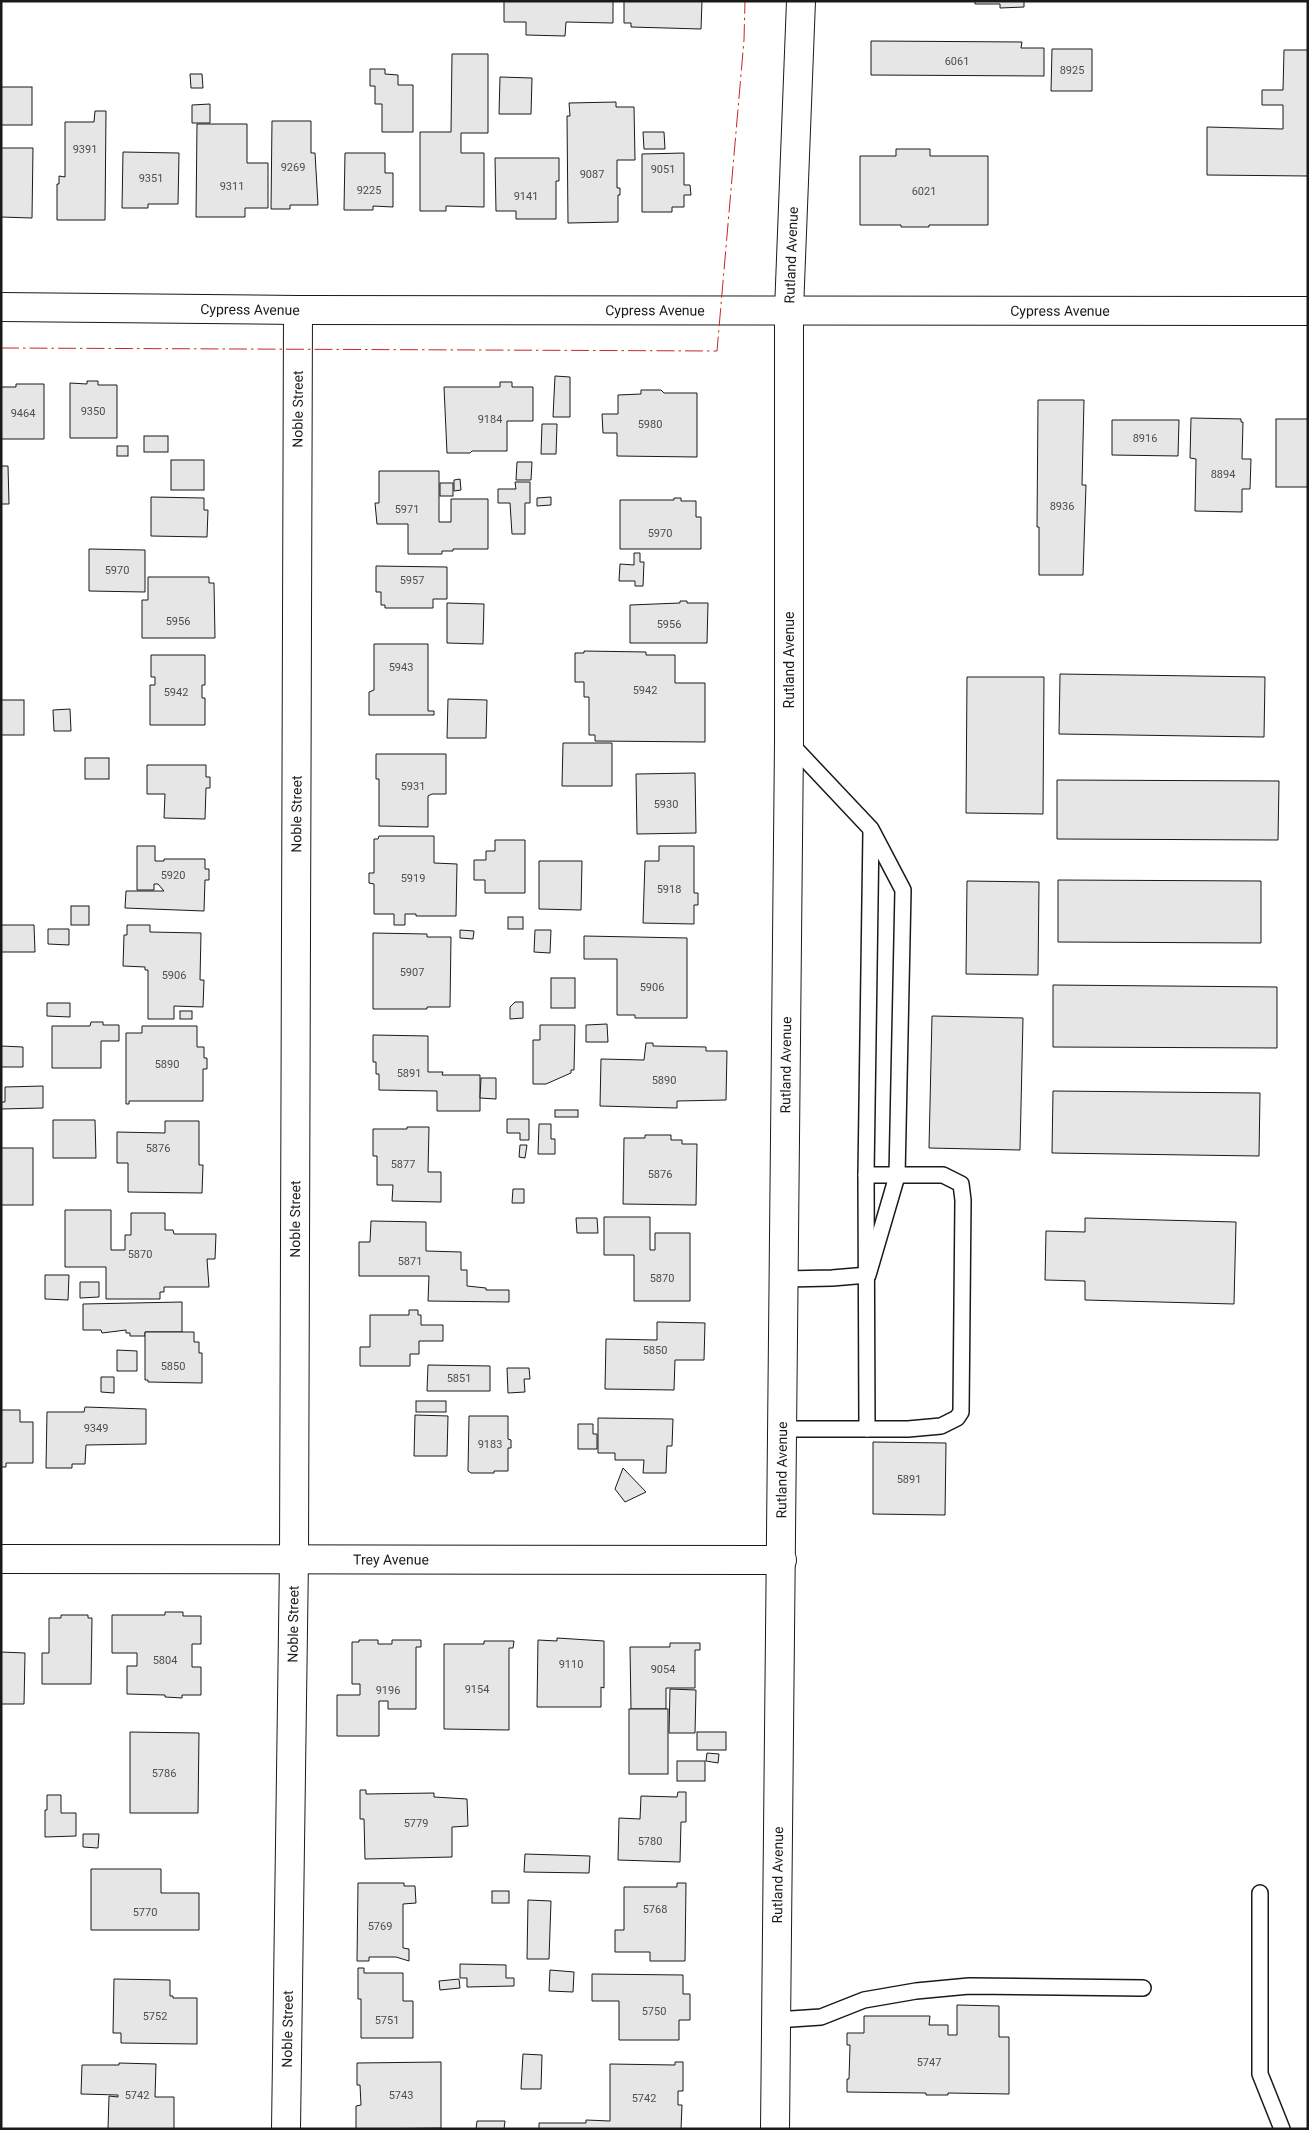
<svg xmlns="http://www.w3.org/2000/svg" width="1309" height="2130" font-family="Roboto,sans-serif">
	<rect width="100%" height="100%" fill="#fff"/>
	<g fill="#e6e6e6" stroke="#1a1a1a">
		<path d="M504,1H613V23L566,22L565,36L526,35V22H504Z"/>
		<path d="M624,1H702L701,29L631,27V23H624Z"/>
		<path d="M975,1H1024V7L1000,8V4H975Z"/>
		<path d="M871,41L1022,42L1021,48H1044V76L871,75Z"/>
		<path d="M1052,49H1092V91H1051Z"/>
		<path d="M1284,50H1308V176L1207,175V127L1283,129V105H1262V90H1283Z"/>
		<path d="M452,54H488V133H461V153H484V207L446,206V211H420V132H451Z"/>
		<path d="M370,69H385V74L398,75V85H413V132H382V104H375V86H370Z"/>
		<path d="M190,74H202L203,88H191Z"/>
		<path d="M500,77L532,78L531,114H499Z"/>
		<rect x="1" y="87" width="31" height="38"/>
		<path d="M616,102V107H634L635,160H617V188H620V195H618V222L568,223L567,116H570L569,103Z"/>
		<path d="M210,104V123H192V105Z"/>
		<path d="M95,111H106L105,220H57V184H59V176L65,177V122H94Z"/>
		<path d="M272,121H311V153H315L318,205H290V209H271Z"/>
		<path d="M197,124H247V163H268V208H245V217H196Z"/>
		<path d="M643,132H664L665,149H644Z"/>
		<path d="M1,148H33L32,218L1,217Z"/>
		<path d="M896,149H930V156H988V225H929V227H901V225H860V156H896Z"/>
		<path d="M123,152L179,153L178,204H148V208H122Z"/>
		<path d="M345,153H385V173H393V207L373,206V210H344Z"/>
		<path d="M684,153V185H690L691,195H684V207H672V212H642V154Z"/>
		<path d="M495,158H559V181H556V219H516V211H496Z"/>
		<path d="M555,376L570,377V417H553Z"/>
		<path d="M87,381H98V385H117V438H70V383L87,384Z"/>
		<path d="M500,382H512V387H533V421H507V451H472L470,453H447L444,387H500Z"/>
		<path d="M16,384H44V439H1V387H16Z"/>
		<path d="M641,390H661L664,393H697V457L617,456V433H603L602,414H618V395L641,394Z"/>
		<path d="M1038,400H1084L1082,485H1086L1083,575H1039V527H1037Z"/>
		<path d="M1191,418L1241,419V422H1243L1242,459H1251L1250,489H1242V512L1195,511L1196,459L1190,458Z"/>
		<rect x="1276" y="419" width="32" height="68"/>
		<path d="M1112,420H1179L1178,456L1112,455Z"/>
		<path d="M542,424H557L556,454H541Z"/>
		<rect x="144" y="436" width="24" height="16"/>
		<rect x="117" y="446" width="11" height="10"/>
		<rect x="171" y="460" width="33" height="30"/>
		<path d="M517,462H532L531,480H516Z"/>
		<path d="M1,466H8L9,504H1Z"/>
		<path d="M379,471H439V522H451V499H488V549H453V551H442V554H408V524H377L375,503H379Z"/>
		<path d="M460,479L461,490L454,491V480Z"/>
		<path d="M515,482H530V503H525V534H512L510,503H498V489H516Z"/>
		<rect x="440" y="483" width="13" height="13"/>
		<path d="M151,497L204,498V510H208L207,537L151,536Z"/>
		<path d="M551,497V505L537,506V498Z"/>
		<path d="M674,498H681V501H696V517H701V549H620V500H674Z"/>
		<path d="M89,549L145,550V592L89,591Z"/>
		<path d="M634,553H640V562H644L643,586H635V581H619L620,564L634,565Z"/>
		<path d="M376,566L447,567V599H433V608H385V605H381V592H376Z"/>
		<path d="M148,577H209V583H214L215,638H142V600H148Z"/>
		<path d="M680,601H687V603H708L707,643H630V605L680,603Z"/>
		<path d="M447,603L484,604L483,644L447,643Z"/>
		<path d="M374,644H428V711H434V715H369V692L374,690Z"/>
		<path d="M584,651L646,652V655H675V683H705V742L595,741V735H589V697H584V682H575V653H584Z"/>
		<path d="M151,655H205V685H202V698H205V725H150V685H155V677H151Z"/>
		<path d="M1060,674L1265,677L1264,737L1059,734Z"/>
		<path d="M967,677H1044L1043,814L966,813Z"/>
		<path d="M448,699L487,700L486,738H447Z"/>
		<rect x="1" y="700" width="23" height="35"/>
		<path d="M70,709L71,731H54L53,710Z"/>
		<path d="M563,743H612V786H562Z"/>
		<path d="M376,754H446V794H432L428,796V827L379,826V779H376Z"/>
		<rect x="85" y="758" width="24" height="21"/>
		<path d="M147,765H206V777H210V788H206L205,819L164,818L165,794H147Z"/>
		<path d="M695,773L696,833L637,834L636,774Z"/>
		<path d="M1057,780L1279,781L1278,840L1057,839Z"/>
		<path d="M379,836H434V863L457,864L456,916H416V914H405V925H394V914H374V884L369,883V873H374V839H378Z"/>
		<path d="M495,840H525V893H485V880H474V860H486V851H495Z"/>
		<path d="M137,846H155V861H164V859H205V869H209V880H205L204,911L125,908L126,891H164L158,884H154V890H137Z"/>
		<path d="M659,846H694V893H698V905H694V924L643,923L645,861H659Z"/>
		<path d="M539,861H582L581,910L539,909Z"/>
		<path d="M1058,880L1261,881V943L1058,942Z"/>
		<path d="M967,881L1039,882L1038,975L966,974Z"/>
		<rect x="71" y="906" width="18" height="19"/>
		<rect x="508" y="917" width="15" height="12"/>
		<path d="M1,925H34L35,952H1Z"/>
		<path d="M127,925H150V932L201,933L200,980H204L203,1007L174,1006V1019H148V970H145V967L123,966L124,935H127Z"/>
		<path d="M48,929H69V945L48,944Z"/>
		<path d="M460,930L474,931L473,939L460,938Z"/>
		<path d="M535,930H551L550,953L534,952Z"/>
		<path d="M373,933L427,934V937H451L450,1007H427V1009H373Z"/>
		<path d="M584,936L687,938V1018H635V1015H617V959H584Z"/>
		<rect x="551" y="978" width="24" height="30"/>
		<path d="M1053,985L1277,987V1048L1053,1047Z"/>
		<path d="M515,1002H523V1018L510,1019V1007Z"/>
		<path d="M47,1003H70V1017L47,1016Z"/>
		<rect x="180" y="1011" width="12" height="8"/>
		<path d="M932,1016L1023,1018L1020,1150L929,1148Z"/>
		<path d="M91,1022H103V1025H119V1041H101V1068H52V1026H90Z"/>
		<path d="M607,1024L608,1042H586V1025Z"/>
		<path d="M540,1025H575L574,1070H571V1073L546,1084H533V1040H540Z"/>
		<path d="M142,1026H197V1047H204V1058H207V1069H203V1101H129V1104H126V1033H142Z"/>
		<path d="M373,1035L428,1036V1072H443L442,1075H480V1111H437V1091L379,1090V1074H376V1062H373Z"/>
		<path d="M646,1043H653V1046L706,1047V1051H727L726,1100L677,1101V1108L600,1106L601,1059L644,1060Z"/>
		<path d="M1,1046L23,1047V1067H1Z"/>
		<path d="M481,1078H496V1099L480,1098Z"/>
		<path d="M43,1086V1108L1,1109V1102H5V1087Z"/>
		<path d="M1053,1091L1260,1093L1259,1156L1052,1153Z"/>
		<rect x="555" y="1110" width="23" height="7"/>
		<path d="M507,1119H529V1140H520V1133H507Z"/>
		<path d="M53,1120H95L96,1158H53Z"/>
		<path d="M165,1121H199V1165H203L202,1193L128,1192V1163H117V1132L165,1133Z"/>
		<path d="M539,1124H551V1139H555V1154H538Z"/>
		<path d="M407,1127H429L428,1172H441V1202L392,1201L393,1185H377V1156H373V1129H407Z"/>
		<path d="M645,1135H671V1140H682V1144H697L696,1205L623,1204L624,1138H645Z"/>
		<path d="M520,1145H527L525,1158L519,1157Z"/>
		<rect x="1" y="1148" width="32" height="57"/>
		<path d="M513,1189H524V1203H512Z"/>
		<path d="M65,1210H111V1250H125V1235H131V1213H165V1230H173L174,1234H216L215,1259H207L209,1287H164V1292H160V1299H106V1267H65Z"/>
		<path d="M604,1217H650V1250H655V1233H690V1301H634V1255H604Z"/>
		<path d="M576,1218H597L598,1233H577Z"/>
		<path d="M1085,1218L1236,1222L1234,1304L1085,1300V1281L1045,1280L1046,1231L1085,1232Z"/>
		<path d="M371,1221L426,1222V1251L461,1252V1270H467V1286L486,1288V1290H509V1302L428,1301L429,1276H359V1242H370Z"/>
		<path d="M45,1275H69L68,1300L45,1299Z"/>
		<path d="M80,1282H99V1297L80,1298Z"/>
		<path d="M182,1302V1332H145V1336H130V1333H126V1330L102,1333L101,1330H83V1304Z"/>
		<path d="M409,1310H418V1315H421V1325H443V1341H419V1354H410V1366H360V1347H370V1315H409Z"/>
		<path d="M657,1322L705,1323L704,1360H675L674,1390L605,1389L606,1339L657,1340Z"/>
		<path d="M145,1332H194V1342H199V1353H202V1383L148,1382V1380H145Z"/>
		<path d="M117,1350L137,1351V1371H117Z"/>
		<path d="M428,1365L490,1366V1391H427Z"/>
		<path d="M507,1368H529L530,1379H524L525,1392L508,1393Z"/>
		<path d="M101,1377H114V1393L101,1392Z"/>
		<rect x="416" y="1401" width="30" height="11"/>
		<path d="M85,1407L146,1409V1444L86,1445L85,1464H72V1468H46L47,1412H84Z"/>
		<path d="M1,1410H20V1422H33V1463H6V1467H1Z"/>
		<path d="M415,1415L448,1416L447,1456H414Z"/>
		<path d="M469,1416H508V1439L511,1440V1448H508V1471H494V1473H471L468,1471Z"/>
		<path d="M598,1418L673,1419L672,1446H667L666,1473H643L644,1460H615V1453H598Z"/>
		<path d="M578,1424H593V1434H597V1449H578Z"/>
		<path d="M873,1442L946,1443L945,1515L873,1514Z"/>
		<path d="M623,1468L646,1492L625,1502L615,1489Z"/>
		<path d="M165,1612H183V1616H201V1644H192V1667H201V1695H182V1698L165,1697V1695L127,1694V1666H137V1653H112V1615H165Z"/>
		<path d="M61,1615H88V1618H92L91,1684H42V1653H49V1618H61Z"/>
		<path d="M557,1638L604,1641V1688L601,1687V1707H537L538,1640L557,1641Z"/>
		<path d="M359,1640H378V1644H392V1640H421V1647H416V1709H388V1701H379V1736H337V1695H360V1684H352V1642H359Z"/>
		<path d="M484,1641H514L513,1648H509V1730L444,1729V1644H484Z"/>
		<path d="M670,1643H700V1650H695V1688H666V1709H631L630,1647H670Z"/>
		<path d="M1,1652L25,1653L24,1704H1Z"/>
		<path d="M670,1689L696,1690L695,1733H669Z"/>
		<rect x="629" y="1709" width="39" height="65"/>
		<path d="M130,1732L199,1733L198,1813H130Z"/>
		<rect x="697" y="1732" width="29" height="18"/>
		<path d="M707,1753L719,1754L718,1763L706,1761Z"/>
		<rect x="677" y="1761" width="28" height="20"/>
		<path d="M360,1790H366V1794L434,1793V1797L467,1799L468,1826L452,1827V1857L365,1859L364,1819H360Z"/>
		<path d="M678,1792H686V1822H681L680,1862L618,1860L619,1818L640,1819L641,1796L677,1797Z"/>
		<path d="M47,1795H61V1813H76V1836L45,1837V1810H47Z"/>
		<path d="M83,1834H99L98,1848L83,1847Z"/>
		<path d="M525,1854L590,1856L589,1873L524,1872Z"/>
		<path d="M91,1869H161V1893H199V1930H91Z"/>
		<path d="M358,1883H404V1886H415L416,1903L403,1904V1948L409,1949V1961L396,1957H369V1961H357Z"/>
		<path d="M677,1883H686L685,1961H650V1952H615V1930H624V1887H677Z"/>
		<rect x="492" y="1891" width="17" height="12"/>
		<path d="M528,1900L551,1901L549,1959H527Z"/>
		<path d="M460,1964L506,1965V1978H514V1986L467,1987V1978H460Z"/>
		<path d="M358,1968H364V1973H403V2001H413V2038H361V1999H358Z"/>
		<path d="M550,1970L574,1972L573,1992L549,1991Z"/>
		<path d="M592,1974L683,1975V1994H690V2020H679V2040H619V2001H592Z"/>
		<path d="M114,1979L170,1980V1996H173V1998H197V2044L121,2043V2033H113Z"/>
		<path d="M459,1979L460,1988L440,1990L439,1981Z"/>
		<path d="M957,2005L999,2006V2037H1009V2094L948,2093V2095H926V2093L847,2092V2079H849L850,2045H847V2033H864V2016H930L929,2025H948V2035H957Z"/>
		<path d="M523,2054L542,2055L541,2089H521Z"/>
		<path d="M441,2062V2128L356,2129V2106L361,2105L360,2085H357V2063Z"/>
		<path d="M675,2062H683V2091H678V2105H682L681,2129H539V2123H586V2120L610,2121V2064L675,2065Z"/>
		<path d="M119,2063L156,2064L155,2097H174V2129H108L109,2096L118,2097V2095L81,2094L82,2065H119Z"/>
		<path d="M477,2121H505L504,2129H476Z"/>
	</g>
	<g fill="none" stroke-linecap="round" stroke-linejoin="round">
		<g stroke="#1a1a1a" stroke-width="18">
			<g id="service">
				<path d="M785,1279L832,1278L868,1275L897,1176L903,890L871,829L789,742"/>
				<path d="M782,1429H908L941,1426L957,1418L961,1412L963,1200L961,1184L943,1175H866"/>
				<path d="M867,1429L866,1175L871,831"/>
				<path d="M1260,1893V2074L1282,2129"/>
				<path d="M776,2020L821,2017L864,2000L916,1991L969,1986L1143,1988"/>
			</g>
		</g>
		<g stroke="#1a1a1a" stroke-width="30">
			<g id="minor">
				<path id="s1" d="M1,1559L782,1560"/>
				<path id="s2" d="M286,2129L294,1559L298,310"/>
				<path id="s3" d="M775,2129L789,742V310"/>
			</g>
		</g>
		<g stroke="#1a1a1a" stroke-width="30">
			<g id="tertiary">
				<path id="s4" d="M1,307L298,310L1308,311"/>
				<path id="s5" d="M789,310L801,1"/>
			</g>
		</g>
		<use href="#service" stroke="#fff" stroke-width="15"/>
		<use href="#minor" stroke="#fff" stroke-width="28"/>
		<use href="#tertiary" stroke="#fff" stroke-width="28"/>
		<path stroke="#c62828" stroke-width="1" stroke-dasharray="18 4 2.5 4" stroke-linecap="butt" d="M1,348L717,351L744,40L745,1"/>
	</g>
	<g text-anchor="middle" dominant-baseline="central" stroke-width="4" stroke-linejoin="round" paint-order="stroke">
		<g font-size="11" fill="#4d4d4d">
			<text x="957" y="61">6061</text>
			<text x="1072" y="70">8925</text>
			<text x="85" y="149">9391</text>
			<text x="293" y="167">9269</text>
			<text x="663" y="169">9051</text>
			<text x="592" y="174">9087</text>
			<text x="151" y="178">9351</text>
			<text x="232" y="186">9311</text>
			<text x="369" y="190">9225</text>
			<text x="924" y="191">6021</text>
			<text x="526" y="196">9141</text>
			<text x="93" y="411">9350</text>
			<text x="23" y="413">9464</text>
			<text x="490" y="419">9184</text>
			<text x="650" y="424">5980</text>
			<text x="1145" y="438">8916</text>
			<text x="1223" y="474">8894</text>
			<text x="1062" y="506">8936</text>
			<text x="407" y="509">5971</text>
			<text x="660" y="533">5970</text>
			<text x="117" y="570">5970</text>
			<text x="412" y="580">5957</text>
			<text x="178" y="621">5956</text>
			<text x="669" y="624">5956</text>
			<text x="401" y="667">5943</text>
			<text x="645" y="690">5942</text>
			<text x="176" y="692">5942</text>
			<text x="413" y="786">5931</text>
			<text x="666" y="804">5930</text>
			<text x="173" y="875">5920</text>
			<text x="413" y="878">5919</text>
			<text x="669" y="889">5918</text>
			<text x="412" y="972">5907</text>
			<text x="174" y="975">5906</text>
			<text x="652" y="987">5906</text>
			<text x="167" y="1064">5890</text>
			<text x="409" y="1073">5891</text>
			<text x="664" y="1080">5890</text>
			<text x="158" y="1148">5876</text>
			<text x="403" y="1164">5877</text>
			<text x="660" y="1174">5876</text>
			<text x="140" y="1254">5870</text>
			<text x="410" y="1261">5871</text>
			<text x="662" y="1278">5870</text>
			<text x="655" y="1350">5850</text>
			<text x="173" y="1366">5850</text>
			<text x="459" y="1378">5851</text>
			<text x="96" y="1428">9349</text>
			<text x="490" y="1444">9183</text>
			<text x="909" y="1479">5891</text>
			<text x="165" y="1660">5804</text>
			<text x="571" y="1664">9110</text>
			<text x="663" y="1669">9054</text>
			<text x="477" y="1689">9154</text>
			<text x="388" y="1690">9196</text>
			<text x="164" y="1773">5786</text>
			<text x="416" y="1823">5779</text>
			<text x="650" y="1841">5780</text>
			<text x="655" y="1909">5768</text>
			<text x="145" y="1912">5770</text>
			<text x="380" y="1926">5769</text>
			<text x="654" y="2011">5750</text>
			<text x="155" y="2016">5752</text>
			<text x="387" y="2020">5751</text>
			<text x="929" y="2062">5747</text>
			<text x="137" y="2095">5742</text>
			<text x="401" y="2095">5743</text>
			<text x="644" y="2098">5742</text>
		</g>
		<g font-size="14" fill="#1a1a1a" stroke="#fff">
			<text stroke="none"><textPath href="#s5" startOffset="55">Rutland Avenue</textPath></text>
			<text stroke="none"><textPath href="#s4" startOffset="249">Cypress Avenue</textPath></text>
			<text stroke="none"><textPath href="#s4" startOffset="654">Cypress Avenue</textPath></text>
			<text stroke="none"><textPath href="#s4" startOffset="1059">Cypress Avenue</textPath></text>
			<text stroke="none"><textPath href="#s2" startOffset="1720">Noble Street</textPath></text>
			<text transform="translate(789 660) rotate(-90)">Rutland Avenue</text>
			<text stroke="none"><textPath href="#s2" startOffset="1315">Noble Street</textPath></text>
			<text stroke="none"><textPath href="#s3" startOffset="1064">Rutland Avenue</textPath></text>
			<text stroke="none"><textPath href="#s2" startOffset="910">Noble Street</textPath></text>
			<text stroke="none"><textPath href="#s3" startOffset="659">Rutland Avenue</textPath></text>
			<text stroke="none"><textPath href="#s1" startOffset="390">Trey Avenue</textPath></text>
			<text stroke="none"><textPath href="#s2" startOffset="505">Noble Street</textPath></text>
			<text stroke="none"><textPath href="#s3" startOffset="254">Rutland Avenue</textPath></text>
			<text stroke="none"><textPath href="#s2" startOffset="100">Noble Street</textPath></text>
		</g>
	</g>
	<rect width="1309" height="2130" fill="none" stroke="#1a1a1a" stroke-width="5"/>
</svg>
